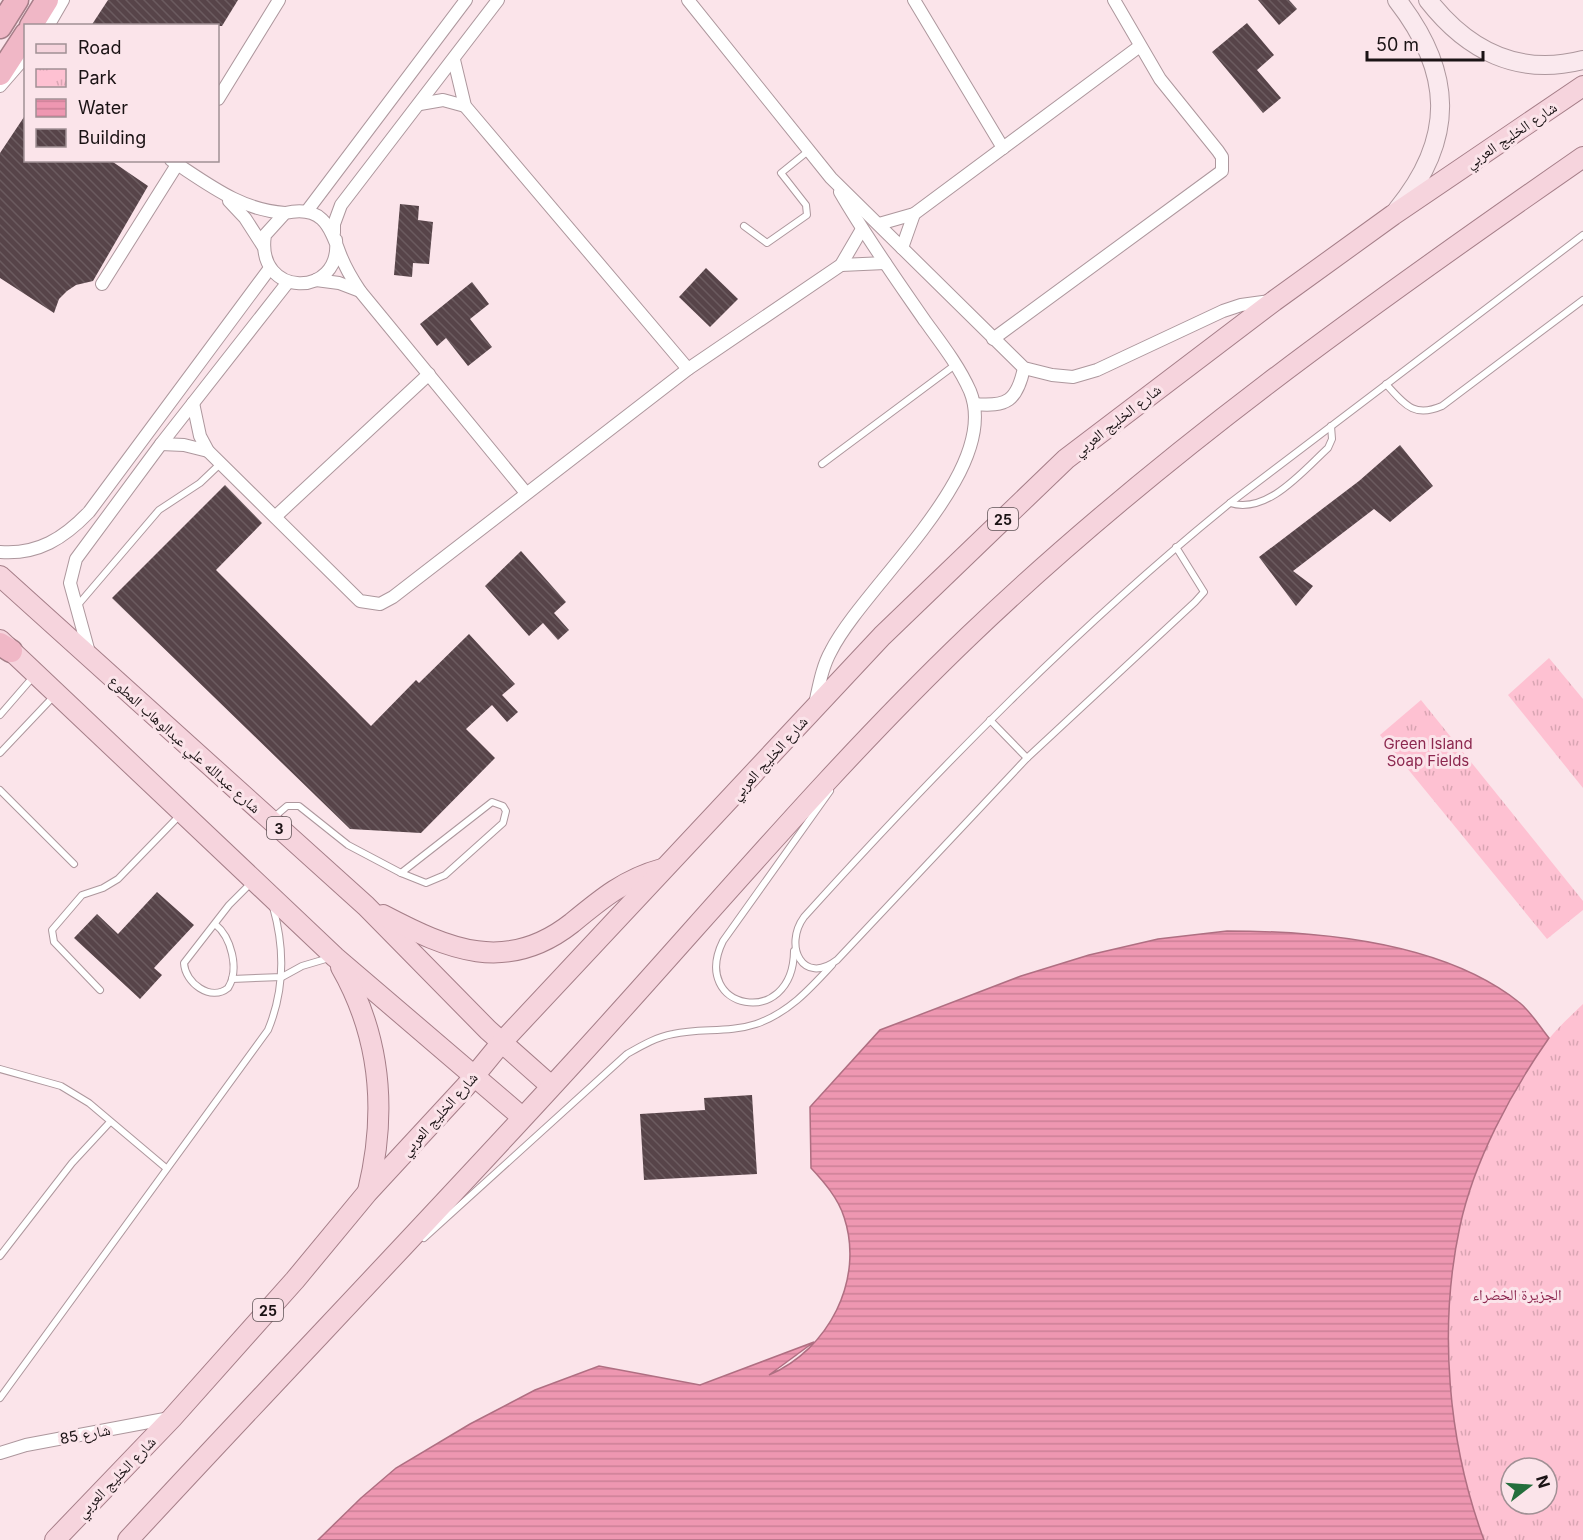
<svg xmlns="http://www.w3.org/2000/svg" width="1583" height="1540" font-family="Inter,'Noto Naskh Arabic',sans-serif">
	<defs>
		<pattern id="park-tufts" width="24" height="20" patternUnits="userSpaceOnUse" patternTransform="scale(1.5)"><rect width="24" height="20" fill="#fec1d2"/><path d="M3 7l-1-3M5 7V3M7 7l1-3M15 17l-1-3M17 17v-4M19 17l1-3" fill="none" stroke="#d9a5b3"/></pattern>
		<pattern id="water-rules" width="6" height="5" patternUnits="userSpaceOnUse" patternTransform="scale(1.5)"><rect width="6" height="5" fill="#ee97b1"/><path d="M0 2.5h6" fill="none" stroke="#cc8197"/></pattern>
		<pattern id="building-back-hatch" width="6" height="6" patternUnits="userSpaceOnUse" patternTransform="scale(1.5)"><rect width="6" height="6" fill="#574449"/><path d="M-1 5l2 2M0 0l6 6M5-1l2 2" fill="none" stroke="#6b5b5f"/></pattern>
	</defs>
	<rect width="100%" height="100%" fill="#fbe4ea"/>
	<g fill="url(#park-tufts)" fill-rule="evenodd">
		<path d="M1549,658L1583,699V788L1508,695Z"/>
		<path d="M1421,700L1583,901V910L1547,939L1380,735Z"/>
		<path d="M1583,1004V1540H1484C1449,1447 1437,1322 1460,1225C1476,1160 1508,1093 1548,1040C1558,1027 1571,1016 1583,1004ZM1511,1468H1547V1504H1511Z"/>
	</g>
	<path fill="url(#water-rules)" stroke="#af6f82" stroke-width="1.5" d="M1227,931C1320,931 1444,942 1520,1003C1531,1012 1540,1027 1549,1038C1511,1092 1474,1161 1460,1226C1438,1328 1448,1443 1484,1540H318L361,1498L396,1468L470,1424L535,1390L599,1366L700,1385L814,1342L769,1375C828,1350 865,1280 844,1217C838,1198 824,1182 811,1168L810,1107L880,1030L1021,976L1089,955L1158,939Z"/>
	<g fill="url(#building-back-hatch)">
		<path d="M108,0H238L222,26H91Z"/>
		<path d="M1258,0H1289L1297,9L1279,25Z"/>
		<path d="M1247,23L1274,55L1257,70L1281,98L1263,113L1212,52Z"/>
		<path d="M26,114V160H110L148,186L93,281L76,285L67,291L59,299L54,313L0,278V153Z"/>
		<path d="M400,204L419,206L418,220L433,222L429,264L413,263L412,277L394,275Z"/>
		<path d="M706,268L738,299L710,327L679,297Z"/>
		<path d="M472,282L489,304L470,319L492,347L468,366L446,338L437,346L420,324Z"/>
		<path d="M1400,445L1433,486L1390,522L1374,509L1293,571L1313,586L1296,606L1259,557L1359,481Z"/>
		<path d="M225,485L262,523L216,570L371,726L416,680L419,683L469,634L515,684L502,695L518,712L507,722L492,705L466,729L495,758L421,833L350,829L112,598Z"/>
		<path d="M521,551L566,602L554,613L569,630L558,640L543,623L529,636L485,586Z"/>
		<path d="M157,892L194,925L154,968L162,975L140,999L74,938L97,914L118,934Z"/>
		<path d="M752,1095L757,1174L644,1180L640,1114L705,1110L704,1098Z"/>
	</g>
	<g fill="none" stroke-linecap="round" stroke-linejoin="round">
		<g stroke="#ad979d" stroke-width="8">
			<g id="lane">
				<path d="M744,226L767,243L807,215L806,205L781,173L807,152"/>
				<path d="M1386,384C1405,405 1414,418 1442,406L1583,300"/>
				<path d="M822,464L955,365"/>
				<path d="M1230,503C1267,515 1303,471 1328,448L1332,439L1331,426"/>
				<path d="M1176,547L1204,592L1195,602L1027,758L837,960C803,986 783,946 804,917C937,770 1076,628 1230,503L1583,235"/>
				<path d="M77,606L159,510L200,483L221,463"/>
				<path d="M0,715L33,677"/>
				<path d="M990,720L1027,758"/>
				<path d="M0,753L54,696"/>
				<path d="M0,790L74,864"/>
				<path d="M492,802L503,806L506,811L503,823L445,875L426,883L401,873Z"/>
				<path d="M273,818L287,806H299L348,845L401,873"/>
				<path d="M215,924C231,937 240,969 228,988C211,1002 185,983 184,963L229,905L251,883"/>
				<path d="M794,951C793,1031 689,1010 723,941L830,791"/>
				<path d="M232,979L282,977L302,966L329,958"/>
				<path d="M100,990L54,942L52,930L82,895L103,888L118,879L180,815"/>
				<path d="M0,1069L61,1086L89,1103L166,1168"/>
				<path d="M424,1238L627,1054C641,1046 656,1037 673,1034C701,1028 729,1033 756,1024C788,1013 809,990 832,965"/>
				<path d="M0,1256L72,1163L110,1122"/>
				<path d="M0,1398L268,1030C285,989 285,949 273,907"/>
			</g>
		</g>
		<g stroke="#ad979d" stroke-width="14">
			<g id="street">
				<path d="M688,0L831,178L1024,368L1052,375L1073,377L1097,370L1223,311L1241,305L1270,301"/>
				<path d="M914,0L1003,148"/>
				<path d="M48,26L63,0"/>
				<path d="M454,60L465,106L688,369"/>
				<path d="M0,86L26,56"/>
				<path d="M218,99L279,0"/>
				<path d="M420,104L443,100L465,106"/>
				<path d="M171,160C208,184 240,210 285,213"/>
				<path d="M229,201L245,218L263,246"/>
				<path d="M307,211L466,0"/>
				<path d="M879,224L914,214L1140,46"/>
				<path d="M334,233V224L341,205L498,0"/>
				<path d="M336,240C342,299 255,298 265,235L285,213C321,205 329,224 340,254C345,267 352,279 360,291L526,493"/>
				<path d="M902,248L914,214"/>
				<path d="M841,265L885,263"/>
				<path d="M316,280L339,283L360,291"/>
				<path d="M102,284L180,160"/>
				<path d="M993,339L1222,171V157L1218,151L1160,79L1114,0"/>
				<path d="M193,403L200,436L208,451L360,601L380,604L393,597L688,369L841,265L862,229"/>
				<path d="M974,404C1007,407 1017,401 1024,368"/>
				<path d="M161,444L184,445L208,451"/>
				<path d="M276,516L429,374"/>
				<path d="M0,552C38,555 64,538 89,512L270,268"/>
				<path d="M90,656L70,583L76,559L161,444L288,282"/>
				<path d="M815,704C819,686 822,667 831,651C864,585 1003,471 970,391C959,366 941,343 925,321C896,279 866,237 840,192"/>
				<path d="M0,1453L26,1445L170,1418"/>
			</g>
		</g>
		<g stroke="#ad979d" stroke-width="20">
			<g id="secondary">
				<path d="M1397,0C1453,72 1456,138 1397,210"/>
				<path d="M1428,0C1467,50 1518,77 1583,60"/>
			</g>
		</g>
		<g stroke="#a57e88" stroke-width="22">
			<g id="primary">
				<path d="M0,576L366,906L488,1030L551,1086"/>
				<path d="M0,640L335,957L522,1117"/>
				<path d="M383,915C448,949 506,975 572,923C601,899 625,879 662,869"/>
				<path d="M341,967C381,1037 387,1113 368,1191"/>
				<path d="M55,1540L172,1418L295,1280L367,1193L466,1086L502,1042L882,636L1066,459L1274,301L1393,215L1583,86"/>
				<path d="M128,1540C277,1379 429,1221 577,1059C707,917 830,769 969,636C1157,456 1370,305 1583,157"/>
			</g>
		</g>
		<g stroke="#a57e88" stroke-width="25">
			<g id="highway">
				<path d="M31,26L47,0"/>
				<path d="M0,27L17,0"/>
				<path d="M0,74L26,34"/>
				<path d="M0,644L11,651"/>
			</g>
		</g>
		<use href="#lane" stroke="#fff" stroke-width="6"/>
		<use href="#street" stroke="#fff" stroke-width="12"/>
		<use href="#secondary" stroke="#fae9ee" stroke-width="18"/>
		<use href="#primary" stroke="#f6d4dd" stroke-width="20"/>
		<use href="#highway" stroke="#f0b7c6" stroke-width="22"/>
	</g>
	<g text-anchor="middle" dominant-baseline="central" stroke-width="6" stroke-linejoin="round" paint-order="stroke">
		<g fill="#fbe4ea" stroke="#5e5255" stroke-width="1.5">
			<rect x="988" y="508" width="30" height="22" rx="4.5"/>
			<rect x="267" y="817" width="24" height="22" rx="4.5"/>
			<rect x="253" y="1299" width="30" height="22" rx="4.5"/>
		</g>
		<g font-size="14" font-weight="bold" fill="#1b1315">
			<text x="1003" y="519">25</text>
			<text x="279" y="828">3</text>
			<text x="268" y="1310">25</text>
		</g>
		<g font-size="15" fill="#1b1315" stroke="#fbe4ea">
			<text transform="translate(1511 135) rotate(-34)">شارع الخليج العربي</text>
			<text transform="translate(1117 420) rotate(-38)">شارع الخليج العربي</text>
			<text transform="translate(185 744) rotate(42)">شارع عبدالله علي عبدالوهاب المطوع</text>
			<text transform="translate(769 758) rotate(-48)">شارع الخليج العربي</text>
			<text transform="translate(439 1114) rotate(-48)">شارع الخليج العربي</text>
			<text transform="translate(85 1434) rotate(-11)">شارع 85</text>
			<text transform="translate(116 1477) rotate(-46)">شارع الخليج العربي</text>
		</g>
		<g font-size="15" fill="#8c284f" stroke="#fbe4ea">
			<text x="1428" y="743">Green Island<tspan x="1428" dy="17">Soap Fields</tspan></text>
			<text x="1517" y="1294">الجزيرة الخضراء</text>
		</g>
	</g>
	<rect x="24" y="24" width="195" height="138" fill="#fbe4ea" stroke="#a19095" stroke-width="1.5"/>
	<rect x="36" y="44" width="30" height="9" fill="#f6d4dd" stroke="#a19095" stroke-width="1.5"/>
	<text x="78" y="54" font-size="18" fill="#1b1315">Road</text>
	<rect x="36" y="69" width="30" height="18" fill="url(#park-tufts)" stroke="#a19095" stroke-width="1.5"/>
	<text x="78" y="84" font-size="18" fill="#1b1315">Park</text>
	<rect x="36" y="99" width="30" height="18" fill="url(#water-rules)" stroke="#a19095" stroke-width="1.5"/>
	<text x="78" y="114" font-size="18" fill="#1b1315">Water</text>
	<rect x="36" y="129" width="30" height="18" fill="url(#building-back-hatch)" stroke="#a19095" stroke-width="1.5"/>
	<text x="78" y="144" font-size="18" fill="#1b1315">Building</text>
	<g transform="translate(1529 1486) rotate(73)"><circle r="28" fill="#fbe4ea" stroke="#a19095" stroke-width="1.5"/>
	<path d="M0-4.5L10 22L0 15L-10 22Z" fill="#246e3c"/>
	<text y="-9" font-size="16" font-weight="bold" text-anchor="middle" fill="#1b1315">N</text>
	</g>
	<path d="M1367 51v9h116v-9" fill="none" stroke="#1b1315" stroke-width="3"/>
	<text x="1376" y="51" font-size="18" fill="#1b1315" stroke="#fbe4ea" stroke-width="4.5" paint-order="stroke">50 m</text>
</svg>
